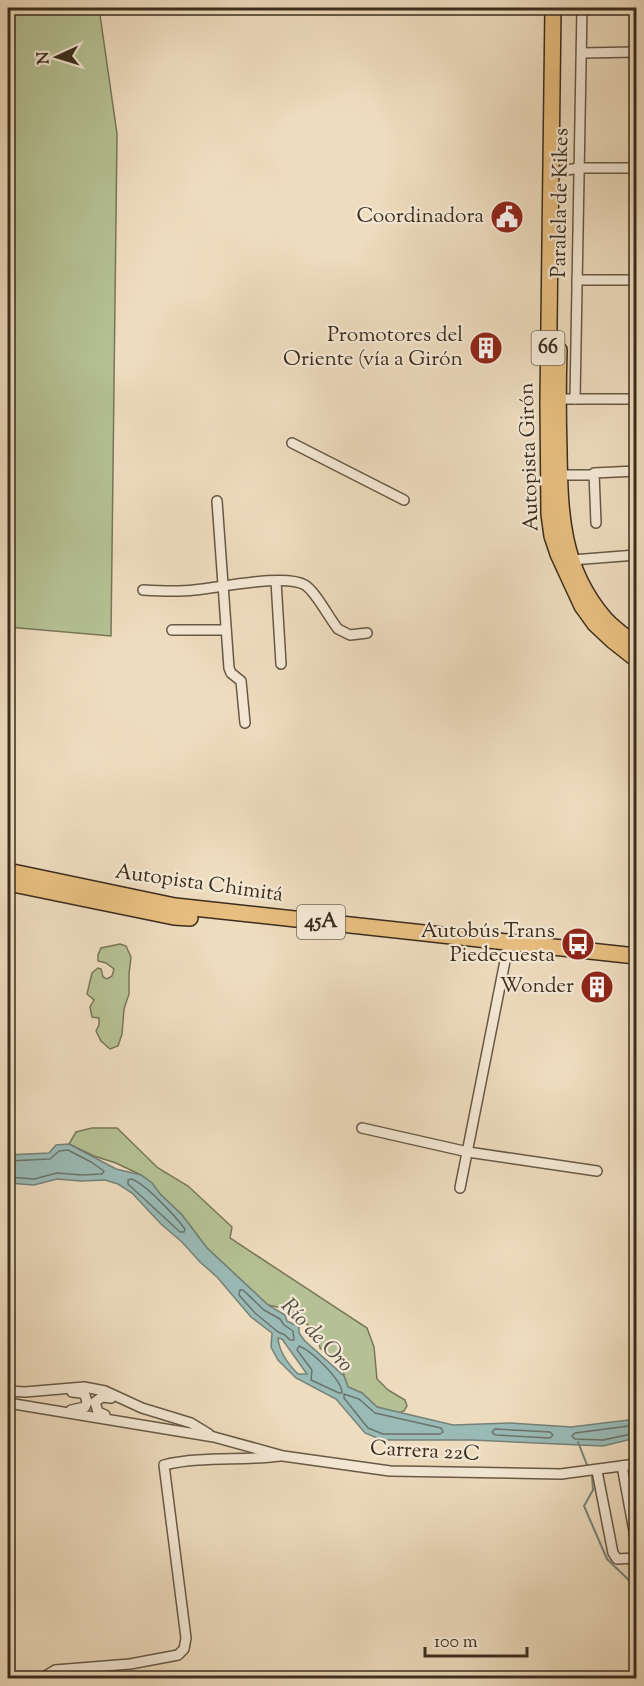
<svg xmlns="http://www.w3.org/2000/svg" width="644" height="1686" font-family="'Sorts Mill Goudy',serif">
	<rect width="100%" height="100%" fill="#eedcbe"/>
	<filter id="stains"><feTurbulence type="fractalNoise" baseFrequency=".00333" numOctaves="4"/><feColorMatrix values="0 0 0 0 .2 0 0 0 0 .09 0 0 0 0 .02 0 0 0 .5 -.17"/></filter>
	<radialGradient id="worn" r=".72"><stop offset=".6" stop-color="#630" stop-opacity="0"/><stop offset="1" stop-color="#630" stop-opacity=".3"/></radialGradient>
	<g fill="#b5c194" stroke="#787758" stroke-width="1.5">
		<path d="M8,8H99L117,134L111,636L8,627Z"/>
		<path d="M120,944L126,946L131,957L129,974V994L124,1009L122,1034L118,1046L110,1049L101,1041L96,1031L99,1025V1018L92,1017L90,1007L94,1000L87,994L92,973L98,968L101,969L103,977L107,979L112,976L114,969L106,963L98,961V955L101,948Z"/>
		<path d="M92,1128H117L158,1168L188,1186L232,1227L230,1238L367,1328L374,1347L377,1379L388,1390L405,1400L407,1406L404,1411L399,1413L377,1407L362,1393L348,1387L344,1376L343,1365L320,1348C317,1318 300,1328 287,1309L268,1305L207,1248L182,1215L160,1194L152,1183L141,1175L116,1163L94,1156L69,1144L76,1132Z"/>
	</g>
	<path fill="#9abab6" stroke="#748279" stroke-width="1.5" fill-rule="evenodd" d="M69,1144L116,1169L141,1175L152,1183L160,1194L182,1215L207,1248L268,1305L285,1315L287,1321L299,1327V1333L305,1341L344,1376L348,1387L362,1393L377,1407L453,1425L510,1423L571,1427L636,1419V1438L603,1446L472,1440H382L365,1433L336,1399L296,1378L278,1360L271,1347L272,1333L251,1317L217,1277L200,1262L182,1242L161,1224L132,1193L118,1184L105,1180L81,1181L57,1179L34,1185L8,1183V1155L49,1153L56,1145ZM278,1338L282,1339L307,1374H298C288,1364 279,1351 278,1338Z"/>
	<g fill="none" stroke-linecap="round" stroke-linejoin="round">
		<g stroke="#6a746a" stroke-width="1.5">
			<path d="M8,1161L50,1159L59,1151L68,1150L91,1162L104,1171L102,1174L82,1175L57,1173L34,1179L8,1177"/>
			<path d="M131,1179C144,1182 176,1217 185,1229L184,1232H180L128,1184V1180Z"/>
			<path d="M240,1290H243L264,1310L280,1319L284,1325L293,1331L294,1340H290L285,1335L278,1332L255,1313L239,1295Z"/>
			<path d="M299,1346C312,1351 342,1380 342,1393H339L311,1380L312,1370L297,1350Z"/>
			<path d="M344,1394L359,1399L375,1413L441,1428L443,1432L440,1434H383L368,1428L344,1398Z"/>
			<path d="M636,1425L575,1433L572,1436L575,1439L603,1440L636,1433"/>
			<path d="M495,1429L550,1432L553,1435L550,1438L495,1435L492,1432Z"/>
		</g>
		<g stroke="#748279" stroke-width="2">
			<path d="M578,1442L587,1465"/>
			<path d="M592,1475L593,1490L584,1506L607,1559L636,1587"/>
		</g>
		<g stroke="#675945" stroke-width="12">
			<g id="minor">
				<path d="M582,53L636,52"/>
				<path d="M561,171L579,168H636"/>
				<path d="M577,280H636"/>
				<path d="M558,399H636"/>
				<path d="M575,399L582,8"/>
				<path d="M292,443L404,500"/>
				<path d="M559,475H593"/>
				<path d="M217,501L229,668L231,673L241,681L245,723"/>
				<path d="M596,523L594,473L636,471"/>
				<path d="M572,560L636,555"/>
				<path d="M276,581L281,664"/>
				<path d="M143,590C160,591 177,592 194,590C218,588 286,573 305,585C316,592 329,618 338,629L350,635L367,633"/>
				<path d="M172,630H226"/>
				<path d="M362,1128L468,1152L597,1171"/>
				<path d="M460,1188L507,951"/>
				<path d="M8,1391L25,1392L84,1387L105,1391L142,1408L191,1423L209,1434"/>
				<path d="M8,1403L214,1437L283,1456L390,1471L561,1474L636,1464"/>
				<path d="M71,1410L85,1407L87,1402L85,1395L81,1393L72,1392"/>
				<path d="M105,1415L98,1412L95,1402L102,1397L111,1398"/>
				<path d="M622,1466L636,1542"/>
				<path d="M597,1471L613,1553L617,1559L636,1558"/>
				<path d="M42,1678L55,1670L130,1664L178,1655L184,1649L186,1638L164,1465C202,1456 241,1461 280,1456"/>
			</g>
		</g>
		<g stroke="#3a2d1d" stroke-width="18">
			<g id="highway">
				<path d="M553,8L548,402L549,514L552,536L558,554L582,606L595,624L612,640L636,659"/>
				<path d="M559,350C558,383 558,417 559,451C560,513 561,568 605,619C614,629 626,637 636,645"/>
				<path d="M8,871L175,906L636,956"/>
				<path d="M8,883L174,917L190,918"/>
			</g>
		</g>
		<use href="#minor" stroke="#f4e8d5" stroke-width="9"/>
		<use href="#highway" stroke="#e7be7f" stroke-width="15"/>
	</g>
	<defs>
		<g id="civic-disc" transform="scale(1.725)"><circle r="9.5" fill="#8f2418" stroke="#f4e8d5"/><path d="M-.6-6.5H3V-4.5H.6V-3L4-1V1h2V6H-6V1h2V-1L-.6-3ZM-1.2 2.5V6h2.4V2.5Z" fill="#fff"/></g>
		<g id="building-disc" transform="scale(1.725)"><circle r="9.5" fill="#8f2418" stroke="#f4e8d5"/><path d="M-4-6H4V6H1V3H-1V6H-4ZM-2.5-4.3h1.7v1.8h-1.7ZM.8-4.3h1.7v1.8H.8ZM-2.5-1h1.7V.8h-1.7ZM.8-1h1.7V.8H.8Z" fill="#fff"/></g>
		<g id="bus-disc" transform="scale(1.725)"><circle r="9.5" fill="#8f2418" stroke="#f4e8d5"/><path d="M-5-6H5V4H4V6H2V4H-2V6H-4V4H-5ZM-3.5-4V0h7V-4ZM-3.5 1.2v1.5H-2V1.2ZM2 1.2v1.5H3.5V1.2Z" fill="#fff"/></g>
	</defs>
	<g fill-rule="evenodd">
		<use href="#civic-disc" x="507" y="217"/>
		<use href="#building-disc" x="486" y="348"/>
		<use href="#bus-disc" x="578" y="944"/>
		<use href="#building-disc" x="597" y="987"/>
	</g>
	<g text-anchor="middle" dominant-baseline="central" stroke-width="4.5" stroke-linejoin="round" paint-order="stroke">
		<g fill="#f4e8d5" stroke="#726554" stroke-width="1.5">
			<rect x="531.5" y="331" width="33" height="34" rx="4.5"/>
			<rect x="297" y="905" width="48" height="34" rx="4.5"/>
		</g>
		<g font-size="20" font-weight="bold" fill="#3a2d1d">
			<text x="548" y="348">66</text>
			<text x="321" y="922">45A</text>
		</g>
		<g font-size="21" fill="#3a2d1d" stroke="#f4e8d5">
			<text transform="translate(561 203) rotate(-89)">Paralela de Kikes</text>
			<text transform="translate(530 457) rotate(-92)">Autopista Girón</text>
			<text transform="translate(199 884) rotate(8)">Autopista Chimitá</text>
			<text transform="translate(425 1452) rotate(3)">Carrera 22C</text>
		</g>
		<g font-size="21" fill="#3a2d1d" stroke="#f4e8d5" text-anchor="end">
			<text x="484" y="217">Coordinadora</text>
			<text x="463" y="336">Promotores del<tspan x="463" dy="24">Oriente (vía a Girón</tspan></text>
			<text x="555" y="932">Autobús Trans<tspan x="555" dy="24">Piedecuesta</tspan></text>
			<text x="574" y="987">Wonder</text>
		</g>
		<g font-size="22" font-style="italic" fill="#525043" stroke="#f4e8d5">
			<text transform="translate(316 1336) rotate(46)">Río de Oro</text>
		</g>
	</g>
	<rect width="644" height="1686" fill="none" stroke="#eedcbe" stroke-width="30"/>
	<rect x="9" y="9" width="626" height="1668" fill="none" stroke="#3a2d1d" stroke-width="3"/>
	<rect x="15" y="15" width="614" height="1656" fill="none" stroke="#3a2d1d" stroke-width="1.5"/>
	<g transform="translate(57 57) rotate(266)" stroke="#f4e8d5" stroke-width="4.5" paint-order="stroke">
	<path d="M0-4.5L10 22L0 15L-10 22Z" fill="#3a2d1d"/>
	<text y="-9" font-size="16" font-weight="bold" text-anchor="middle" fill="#3a2d1d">N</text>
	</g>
	<path d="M425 1647v9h102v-9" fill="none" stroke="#3a2d1d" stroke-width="3"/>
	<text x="434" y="1647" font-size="18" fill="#3a2d1d" stroke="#f4e8d5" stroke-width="4.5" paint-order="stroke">100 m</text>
	<rect width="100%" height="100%" filter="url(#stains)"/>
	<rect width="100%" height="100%" fill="url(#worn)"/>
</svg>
